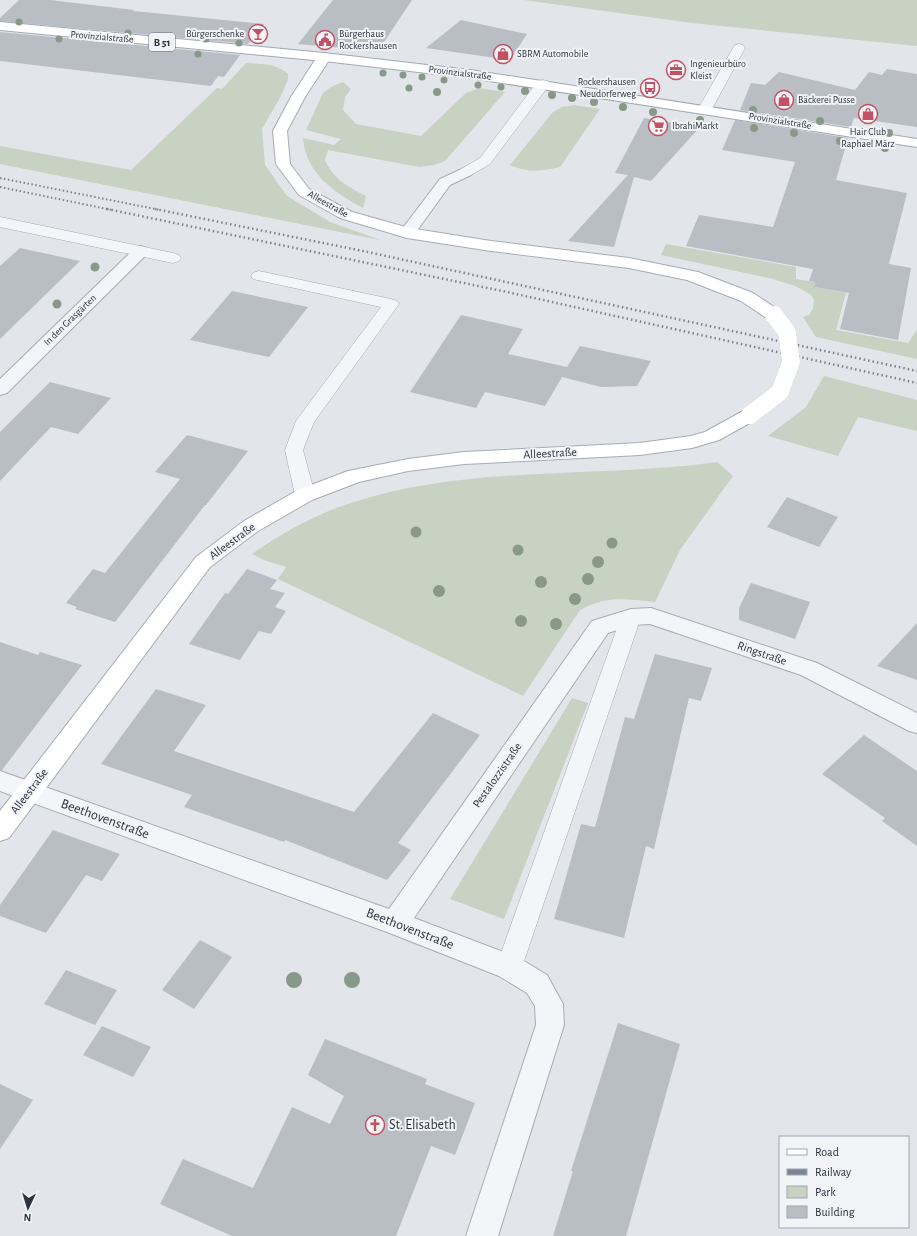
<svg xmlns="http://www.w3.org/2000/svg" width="917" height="1236" font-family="'Alegreya Sans',sans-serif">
	<rect width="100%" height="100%" fill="#e2e5e9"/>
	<g fill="#c7d2c3">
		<path d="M524,0H917V46L692,23Z"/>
		<path d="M246,63C261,64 277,63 288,74V79L281,96L262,129L265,165L287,196L330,222L380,240L0,164V146L131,170L217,88L222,89Z"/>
		<path d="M343,82L351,89L345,97L343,110L356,124L421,136L466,93L479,88L505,92L445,161L434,165L419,167L328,150L325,160C334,180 347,186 366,196L363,208C334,192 306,174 303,138L334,145L341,139L306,130L323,93L331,87Z"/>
		<path d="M574,105L600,109L560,167C541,171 528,173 510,165L553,112L562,107Z"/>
		<path d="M666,244L796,267V279L815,282L814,287L846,293L836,330L908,343L917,330V359L816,337L803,317L809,315L813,309L814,300L810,294L795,286L773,279L661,255Z"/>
		<path d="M824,376L917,400V431L858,417L838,456L768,436L806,407Z"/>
		<path d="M717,462L733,476L680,550L655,602C627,599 606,595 580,610L523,696L278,579L286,567L264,560L252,554C282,533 316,514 351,503C469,464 596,479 717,462Z"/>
		<path d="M572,698L588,703L504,919L450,899Z"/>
	</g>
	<g fill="#b9bec5">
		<path d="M19,0H50L134,10L133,11L264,24L248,44L0,21V18Z"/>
		<path d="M333,0H412L378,51L298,44Z"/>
		<path d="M461,20L527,34L510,60L426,48Z"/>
		<path d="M0,32L240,55L224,77L218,76L211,86L0,61Z"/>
		<path d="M887,69L917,74V127L854,118L851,127L740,110L751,83L765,85L779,72L855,90L869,72L882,75Z"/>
		<path d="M644,118L700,127L651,181L634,177L614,247L568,241L628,175L615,173Z"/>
		<path d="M735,120L848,138L836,180L907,193L889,264L911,268L898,340L840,329L849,293L814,287L815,282L809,281L813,269L686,246L699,215L773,227L795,162L722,150Z"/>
		<path d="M20,248L80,261L0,339V266Z"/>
		<path d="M232,291L308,307L269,357L190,340Z"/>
		<path d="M461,315L523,329L508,354L567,367L580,346L651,361L637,386L601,387L562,377L545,406L485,392L476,408L410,392Z"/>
		<path d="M50,382L111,398L78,434L51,427L0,481V432Z"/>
		<path d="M187,435L248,451L206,505H205L115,622L75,609L77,607L66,603L93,569L105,573L180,479L155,472Z"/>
		<path d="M787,497L838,517L819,547L767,527Z"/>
		<path d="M247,569L277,580L270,589L285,593L275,607L286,611L271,634L259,631L240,660L189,644L225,593L228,594Z"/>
		<path d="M751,583L810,602L795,639L739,620V608Z"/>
		<path d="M917,623V680L877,666Z"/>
		<path d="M0,642L38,655L40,652L82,665L2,770H0Z"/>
		<path d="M655,654L712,668L701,701L689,698L654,849L646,846L624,938L554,919L581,824L595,827L625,717L634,719Z"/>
		<path d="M156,689L206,705L174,751L354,812L433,713L480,735L398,843L411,850L387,880L285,840L284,842L184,807L192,795L101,764Z"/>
		<path d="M864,735L917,771V846L882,821L885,818L822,774Z"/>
		<path d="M53,830L120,854L102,881L86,875L46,933L0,916V905Z"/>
		<path d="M200,940L232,957L194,1009L162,990Z"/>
		<path d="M66,970L117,990L95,1025L44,1004Z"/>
		<path d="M618,1023L680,1044L626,1236H553L573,1171H571Z"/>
		<path d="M102,1026L151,1047L133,1077L83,1055Z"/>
		<path d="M325,1039L427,1079L425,1084L475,1103L455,1155L431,1146L396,1236H232L160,1204L183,1159L253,1188L292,1107L330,1124L344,1096L308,1075Z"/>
		<path d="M0,1084L33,1100L0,1149Z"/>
	</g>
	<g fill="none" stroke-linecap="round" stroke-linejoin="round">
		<g stroke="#a7acb3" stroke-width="1">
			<g id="lane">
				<path d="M739,44L743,45L745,48L712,109L710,112H700L698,109L733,48L735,45Z"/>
				<path d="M543,80L548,81L550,84L490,164L471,175L466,176L461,175L459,172L461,169L480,158L538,81Z"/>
				<path d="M0,217L173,253L179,255L181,258L179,261L173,263L0,227Z"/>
				<path d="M259,271L391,299L397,301L399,304L314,422L303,450L315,495L312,500L305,501L298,500L295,495L285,450L296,421L381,307L253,279L251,276L253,273Z"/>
				<path d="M631,609L638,612L641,617L522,967L518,975L509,979L500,975L496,967L621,617L624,612Z"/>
			</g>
		</g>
		<g stroke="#a7acb3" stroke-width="2">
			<g id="street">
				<path d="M466,167L471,169L474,172L471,175L450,185L413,236L407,238L401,236L399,233L440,179Z"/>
				<path d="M141,246L147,248L149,251L147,254L7,393L0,395V379L135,248Z"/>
				<path d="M651,608L817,663L917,713V733L909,731L801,675L650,624L632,625L608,633L414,918L519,958L547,975L563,1004L564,1025L498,1236H466L536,1025L535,1006L527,993L499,976L387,932L0,791V771L389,909L592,621L631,609Z"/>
			</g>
		</g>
		<g stroke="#a7acb3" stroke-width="2">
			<g id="secondary">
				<path d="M324,53L329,54L331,57L305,97L287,131L290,164L309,189L352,212L409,228L491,241L629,258L698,272L753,293L780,311L783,315L780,319L774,320L768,319L741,301L687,280L629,268L491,251L407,238L340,218L299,195L276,164L273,131L291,97L319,54Z"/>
				<path d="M750,409L757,411L759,415L757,419L719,440L692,448L640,455L464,464L408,471L359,482L312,500L258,531L210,567L9,838L0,841V811L196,557L244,521L298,490L348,471L408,459L464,452L640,443L691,436L705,432L743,411Z"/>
			</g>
		</g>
		<g stroke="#a2a9b4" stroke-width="2">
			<path id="primary" d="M0,22L324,53L470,70L917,139V147L470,78L324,61L0,30Z"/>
		</g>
		<use href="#lane" fill="#f4f5f8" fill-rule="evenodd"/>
		<use href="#street" fill="#f4f5f8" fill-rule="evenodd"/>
		<use href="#secondary" fill="#fff" fill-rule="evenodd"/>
		<use href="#primary" fill="#fff" fill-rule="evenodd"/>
		<g stroke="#7c8491" stroke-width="2" stroke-dasharray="1.5 2.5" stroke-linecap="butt">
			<path d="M0,178L160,210"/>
			<path d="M0,187L112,210"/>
		</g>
		<g stroke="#7c8491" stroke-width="2.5" stroke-dasharray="1.5 3" stroke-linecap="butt">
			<path d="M107,209L507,292L917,383"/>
			<path d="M155,209L363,251L917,371"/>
		</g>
		<g stroke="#a7acb3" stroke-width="18" stroke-linecap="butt">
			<path id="secondary-bridge" d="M750,415L780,392L791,362L787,332L774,315"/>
		</g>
		<use href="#secondary-bridge" stroke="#fff" stroke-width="18"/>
	</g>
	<g fill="#899989">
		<circle cx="19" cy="22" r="3.5"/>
		<circle cx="128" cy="33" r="3.5"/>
		<circle cx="169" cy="37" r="3.5"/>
		<circle cx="59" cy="39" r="3.5"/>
		<circle cx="206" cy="39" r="3.5"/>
		<circle cx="239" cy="43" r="3.5"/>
		<circle cx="198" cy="54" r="3.5"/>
		<circle cx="383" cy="73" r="3.5"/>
		<circle cx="403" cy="75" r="3.5"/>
		<circle cx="422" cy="77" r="3.5"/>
		<circle cx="444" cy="80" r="3.5"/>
		<circle cx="478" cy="85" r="3.5"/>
		<circle cx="501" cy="87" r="3.5"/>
		<circle cx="409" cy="88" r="3.5"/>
		<circle cx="525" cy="91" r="4"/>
		<circle cx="437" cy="92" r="4"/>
		<circle cx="552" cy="95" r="4"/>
		<circle cx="572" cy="98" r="4"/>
		<circle cx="594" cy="102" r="4"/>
		<circle cx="623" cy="107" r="4"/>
		<circle cx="753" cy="110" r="4"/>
		<circle cx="653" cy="112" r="4"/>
		<circle cx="700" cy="120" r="4"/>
		<circle cx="820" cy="121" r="4"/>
		<circle cx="754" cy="128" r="4"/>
		<circle cx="794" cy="133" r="4"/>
		<circle cx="889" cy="133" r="4"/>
		<circle cx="840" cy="141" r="4"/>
		<circle cx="885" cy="148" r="4"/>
		<circle cx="95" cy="267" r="4.5"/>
		<circle cx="57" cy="304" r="4.5"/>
		<circle cx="416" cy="532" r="5.5"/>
		<circle cx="612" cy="543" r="5.5"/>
		<circle cx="518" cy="550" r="5.5"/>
		<circle cx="598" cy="562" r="6"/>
		<circle cx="588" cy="579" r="6"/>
		<circle cx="541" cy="582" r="6"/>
		<circle cx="439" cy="591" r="6"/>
		<circle cx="575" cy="599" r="6"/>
		<circle cx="521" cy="621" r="6"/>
		<circle cx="556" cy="624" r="6"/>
		<circle cx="294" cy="980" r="8"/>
		<circle cx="352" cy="980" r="8"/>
	</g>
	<defs>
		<g id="bar-ring" transform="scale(1)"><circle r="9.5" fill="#f1f3f6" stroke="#c35164" stroke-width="1.5"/><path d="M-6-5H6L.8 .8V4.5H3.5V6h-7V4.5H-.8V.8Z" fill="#c35164"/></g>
		<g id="civic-ring" transform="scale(1)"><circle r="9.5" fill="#f1f3f6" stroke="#c35164" stroke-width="1.5"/><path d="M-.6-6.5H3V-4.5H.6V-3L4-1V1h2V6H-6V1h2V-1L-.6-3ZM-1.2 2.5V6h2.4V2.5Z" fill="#c35164"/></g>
		<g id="shop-ring" transform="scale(1)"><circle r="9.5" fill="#f1f3f6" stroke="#c35164" stroke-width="1.5"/><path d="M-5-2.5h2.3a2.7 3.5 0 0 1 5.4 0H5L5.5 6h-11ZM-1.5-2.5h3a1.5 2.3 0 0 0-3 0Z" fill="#c35164"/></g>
		<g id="office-ring" transform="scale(1)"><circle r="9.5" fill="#f1f3f6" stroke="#c35164" stroke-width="1.5"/><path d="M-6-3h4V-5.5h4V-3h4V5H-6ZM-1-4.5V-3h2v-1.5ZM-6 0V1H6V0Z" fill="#c35164"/></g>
		<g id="bus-ring" transform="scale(1)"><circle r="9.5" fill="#f1f3f6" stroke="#c35164" stroke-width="1.5"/><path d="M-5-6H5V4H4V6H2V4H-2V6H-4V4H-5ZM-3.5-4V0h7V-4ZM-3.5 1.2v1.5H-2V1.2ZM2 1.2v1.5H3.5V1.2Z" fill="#c35164"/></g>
		<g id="supermarket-ring" transform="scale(1)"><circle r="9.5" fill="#f1f3f6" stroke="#c35164" stroke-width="1.5"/><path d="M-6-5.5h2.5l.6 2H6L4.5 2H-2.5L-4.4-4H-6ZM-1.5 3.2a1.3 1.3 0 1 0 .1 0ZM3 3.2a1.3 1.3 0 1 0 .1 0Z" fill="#c35164"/></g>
		<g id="church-ring" transform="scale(1)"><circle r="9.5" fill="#f1f3f6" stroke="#c35164" stroke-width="1.5"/><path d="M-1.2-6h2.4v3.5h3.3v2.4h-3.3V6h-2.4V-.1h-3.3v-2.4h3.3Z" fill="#c35164"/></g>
	</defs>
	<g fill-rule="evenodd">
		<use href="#bar-ring" x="258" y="34"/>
		<use href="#civic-ring" x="325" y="40"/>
		<use href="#shop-ring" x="503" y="54"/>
		<use href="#office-ring" x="676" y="70"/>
		<use href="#bus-ring" x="650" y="88"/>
		<use href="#shop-ring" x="784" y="100"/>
		<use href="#shop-ring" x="868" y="114"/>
		<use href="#supermarket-ring" x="658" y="126"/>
		<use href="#church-ring" x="375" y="1125"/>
	</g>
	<g text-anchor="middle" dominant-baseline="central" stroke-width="4" stroke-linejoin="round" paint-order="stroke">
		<g font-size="10" fill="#2b333f" stroke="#f1f3f6" text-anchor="start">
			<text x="244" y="34" text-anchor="end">Bürgerschenke</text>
			<text x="339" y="34">Bürgerhaus<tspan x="339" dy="12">Rockershausen</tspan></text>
			<text x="517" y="54">SBRM Automobile</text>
			<text x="690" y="64">Ingenieurbüro<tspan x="690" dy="12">Kleist</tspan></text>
			<text x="636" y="82" text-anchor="end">Rockershausen<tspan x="636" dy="12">Neudorferweg</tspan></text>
			<text x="798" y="100">Bäckerei Pusse</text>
			<text x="672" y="126">IbrahiMarkt</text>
			<text x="868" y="132" text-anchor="middle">Hair Club<tspan x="868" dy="12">Raphael März</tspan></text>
		</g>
		<g font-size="10" fill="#2b333f" stroke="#f1f3f6">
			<text transform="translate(102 37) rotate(5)">Provinzialstraße</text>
			<text transform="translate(460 73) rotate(7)">Provinzialstraße</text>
			<text transform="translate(780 121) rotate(9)">Provinzialstraße</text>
			<text transform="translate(328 204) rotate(29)">Alleestraße</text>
			<text transform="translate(70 320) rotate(-44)">In den Grasgärten</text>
		</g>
		<rect fill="#f1f3f6" stroke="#666d76" stroke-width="1" x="149" y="33" width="26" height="18" rx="3"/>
		<g font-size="11" font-weight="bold" fill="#2b333f">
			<text x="162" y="42">B 51</text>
		</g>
		<g font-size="12" fill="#2b333f" stroke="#f1f3f6">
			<text transform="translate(550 453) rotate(-3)">Alleestraße</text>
			<text transform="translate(232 541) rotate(-36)">Alleestraße</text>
			<text transform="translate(762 653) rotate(19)">Ringstraße</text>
			<text transform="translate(497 775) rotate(-55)">Pestalozzistraße</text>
			<text transform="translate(29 791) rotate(-53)">Alleestraße</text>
		</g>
		<g font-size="14" fill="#2b333f" stroke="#f1f3f6">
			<text transform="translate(105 819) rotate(20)">Beethovenstraße</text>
			<text transform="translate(410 929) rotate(21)">Beethovenstraße</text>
		</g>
		<g font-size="14" fill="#2b333f" stroke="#f1f3f6" text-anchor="start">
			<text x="389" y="1125">St. Elisabeth</text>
		</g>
	</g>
	<rect x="779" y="1136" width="130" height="92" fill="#f1f3f6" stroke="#a2a6ad"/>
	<rect x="787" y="1149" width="20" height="6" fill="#ffffff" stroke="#a2a6ad"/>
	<text x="815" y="1156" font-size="12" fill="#2b333f">Road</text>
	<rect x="787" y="1169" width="20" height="6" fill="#7c8491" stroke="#a2a6ad"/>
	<text x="815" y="1176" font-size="12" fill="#2b333f">Railway</text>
	<rect x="787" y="1186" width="20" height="12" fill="#c7d2c3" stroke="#a2a6ad"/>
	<text x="815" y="1196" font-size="12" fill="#2b333f">Park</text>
	<rect x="787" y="1206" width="20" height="12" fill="#b9bec5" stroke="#a2a6ad"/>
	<text x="815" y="1216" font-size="12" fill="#2b333f">Building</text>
	<g transform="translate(28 1208) rotate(184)" stroke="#f1f3f6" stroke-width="3" paint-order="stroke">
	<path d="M0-3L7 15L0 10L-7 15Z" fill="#2b333f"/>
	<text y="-6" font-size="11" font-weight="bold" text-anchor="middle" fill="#2b333f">N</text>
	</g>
</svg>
